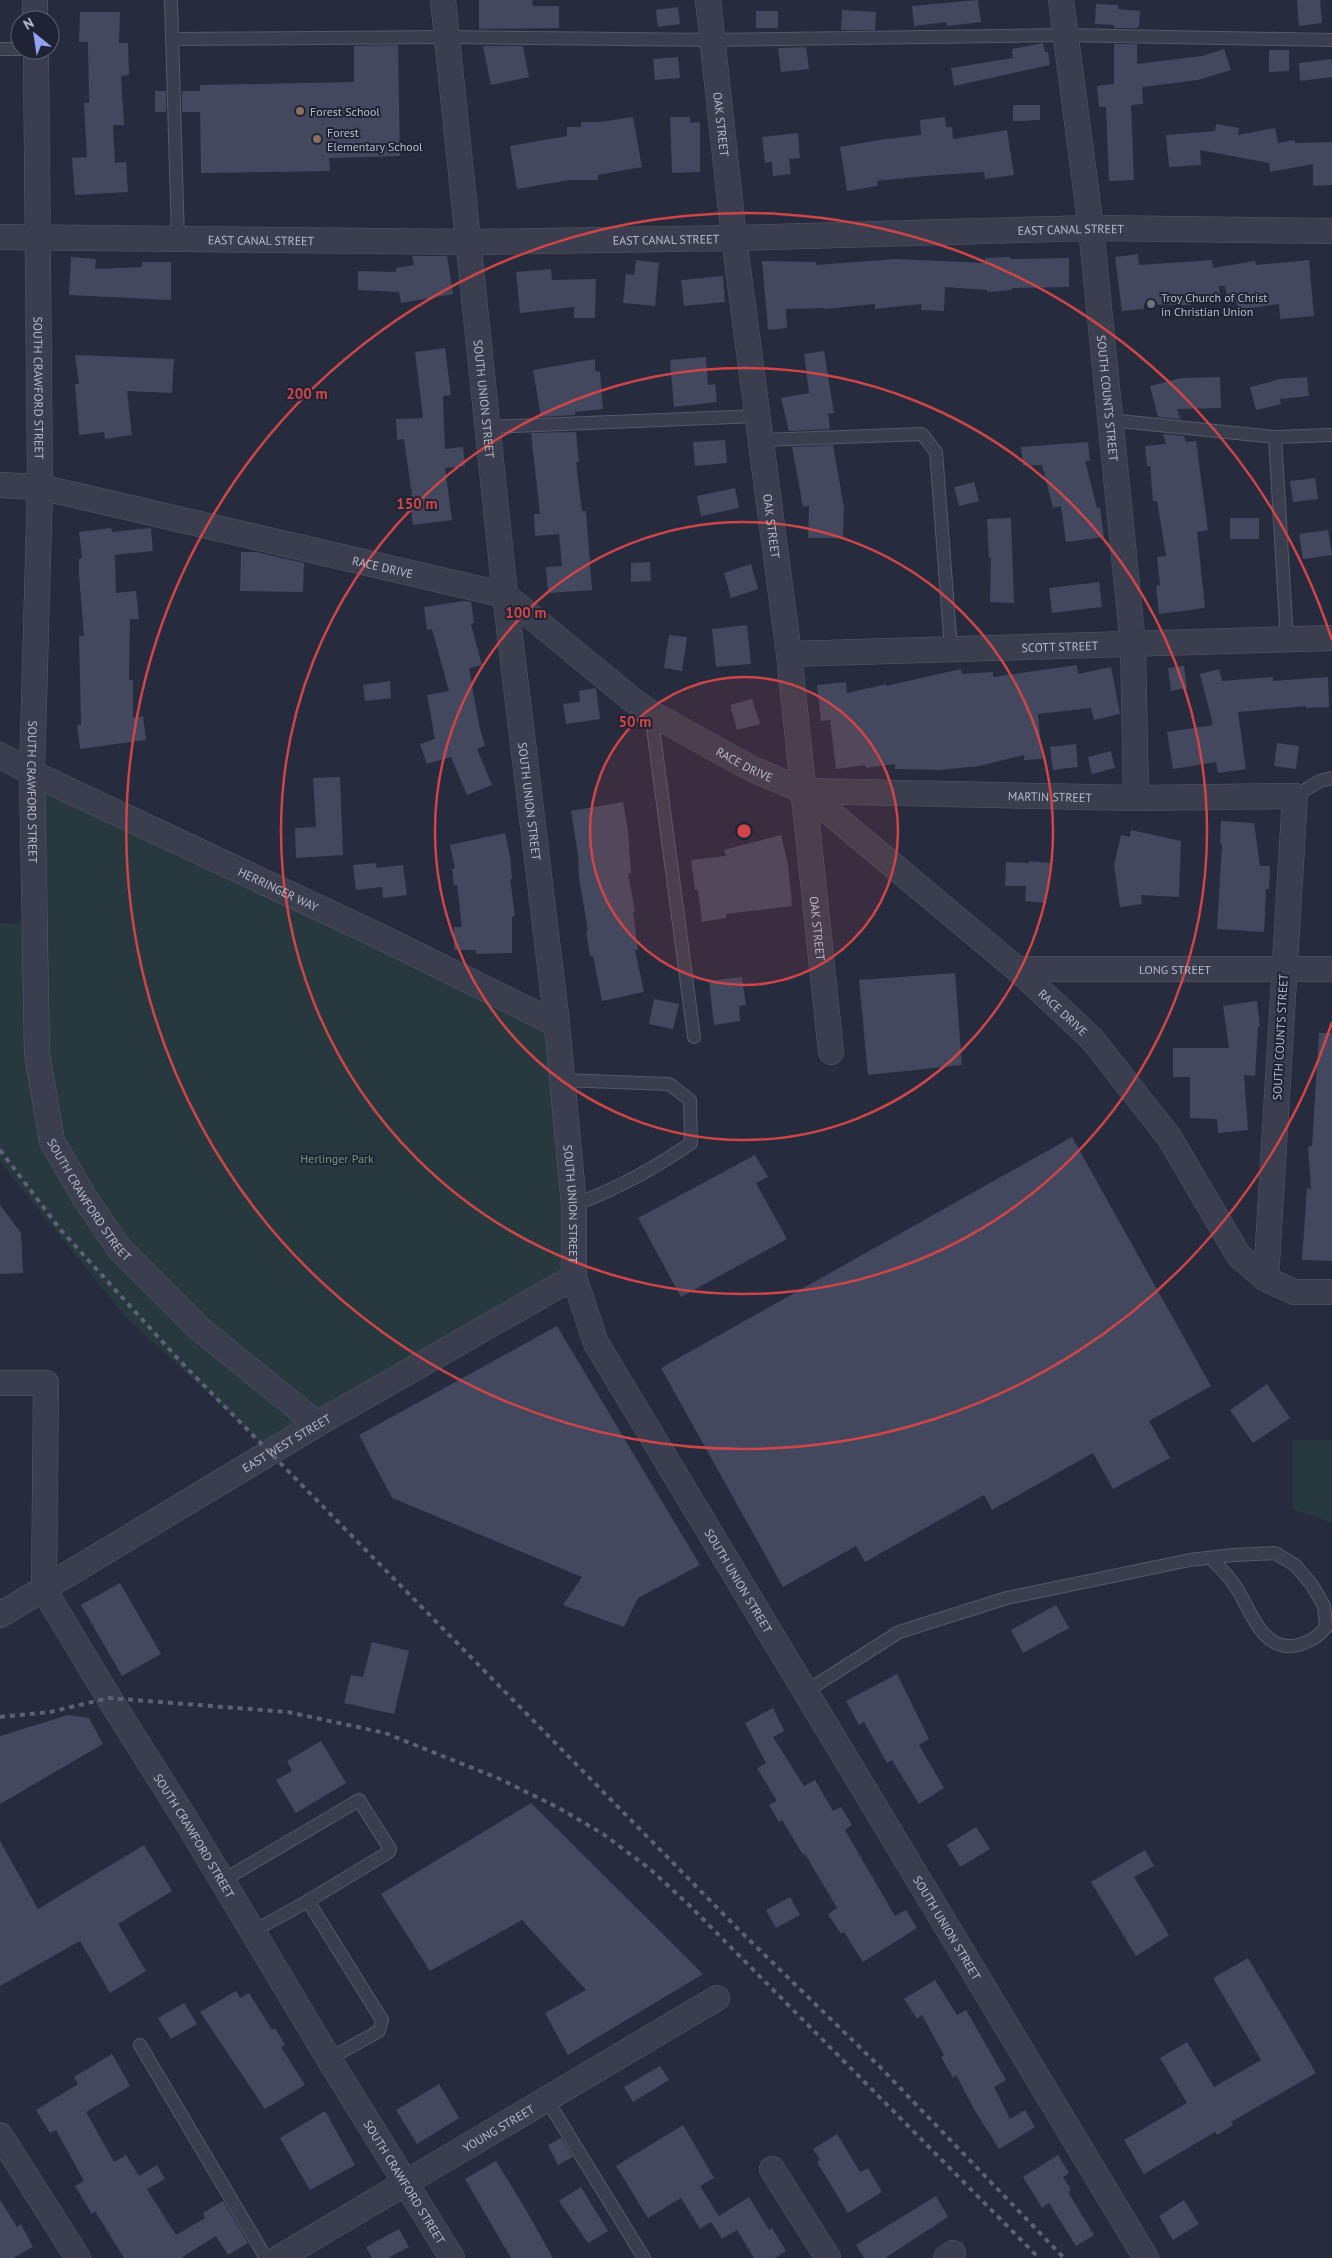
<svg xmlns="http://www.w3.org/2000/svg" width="1332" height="2258" font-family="'PT Sans',sans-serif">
	<rect width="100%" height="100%" fill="#262b3e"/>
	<g fill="#28383f">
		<path d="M32,773L557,1024L574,1277L272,1453L123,1314L0,1162V923L34,924Z"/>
		<path d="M1293,1440H1332V1523L1293,1509Z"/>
	</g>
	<g fill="#43485e">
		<path d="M479,0H532L533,6H559V28L479,29Z"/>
		<path d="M978,0L981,22L947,26L946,22L914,26L912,6Z"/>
		<path d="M1297,0H1320L1322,23L1299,26Z"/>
		<path d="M1096,4L1118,5V9L1140,11L1139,26L1137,28H1114V25L1095,24Z"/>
		<path d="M678,7L680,24L658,27L656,10Z"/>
		<path d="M842,10L876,12L875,30H841Z"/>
		<rect x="756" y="11" width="22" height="17"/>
		<path d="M80,12H120L119,43H128L129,75L121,76L124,125H113L115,163L126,162L128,192L75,195L72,158L87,157L84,103H89L88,42H79Z"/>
		<path d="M1043,43L1045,52H1048L1050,65L954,86L951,68L1013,58L1012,49Z"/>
		<path d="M1114,44H1137V64L1202,56L1224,49L1231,70L1198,80L1142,87L1143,104L1131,105L1134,180L1109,181L1106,107H1099L1097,86L1114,84Z"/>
		<path d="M398,45L400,156L329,158L330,171L201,173L200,112H182V91H200V85L354,82V46Z"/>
		<path d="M483,46H523L529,77L491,85Z"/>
		<path d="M806,47L809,69L781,72L778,48Z"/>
		<path d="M1269,50H1289V71L1269,72Z"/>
		<path d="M678,57L680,78L655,80L653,59Z"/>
		<path d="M1332,59V77L1300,81L1299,63Z"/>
		<rect x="155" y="91" width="11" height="21"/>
		<path d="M1013,105H1040V120L1013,121Z"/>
		<path d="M633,117L642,167L598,175V180H569L517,189L510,146L567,136V127H581V122H600Z"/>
		<path d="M670,117H690V123L700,122V172L672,173Z"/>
		<path d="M945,117L946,127H952L953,139L1007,130L1014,175L985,179L984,172L925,176L877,181L878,186L847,191L840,147L879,140L921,135L920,120Z"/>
		<path d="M1216,124L1239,128L1238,135L1275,128L1278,143L1294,140L1295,143L1332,142V185L1313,186V164L1270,172L1269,163L1200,150L1201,165L1169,167L1166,135L1215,131Z"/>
		<path d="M798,133L800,158L789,159L791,174L773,176L772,162L765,163L762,137Z"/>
		<path d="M1138,254L1139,265L1212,260L1213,268L1255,261L1256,265L1309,260L1314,316L1280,319L1279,304L1238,310L1236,300H1228L1225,286H1219L1220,301L1185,305L1144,304V309L1122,311L1115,257Z"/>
		<path d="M412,256H447L453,294L401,303L399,292L358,290V271L396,272V268L414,265Z"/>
		<path d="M71,257L96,259L95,269L142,267V262H171V300L69,295Z"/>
		<path d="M1010,257V259L1069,258V287L1012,288V290L987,292V290L945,287L944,311L921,310V304L875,309V304L824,309V308L786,309L787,328L768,330L762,261L816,262V265L895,259L985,263V258Z"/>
		<path d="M636,260L659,263L655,306L623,303L626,274L634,275Z"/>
		<path d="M551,269L552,280L596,279L595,318H574V307L520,313L516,272Z"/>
		<path d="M723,276L725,302L684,306L681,280Z"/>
		<path d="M445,348L451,395L443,396L445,449L463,447L465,466L445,468L452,520L413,525L409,496L412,495L404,439L397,440L396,419L423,418L415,352Z"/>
		<path d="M824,351L834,413L828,414L830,429L789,431L781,398L809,393L804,354Z"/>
		<path d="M75,355L174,359L172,393L127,391L132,435L105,439L104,432L79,435L75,384H79Z"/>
		<path d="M706,357L708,385L715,384L717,402L674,407L670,360Z"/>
		<path d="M595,359V371L600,372L603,409L575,412V415L541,417L533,370Z"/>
		<path d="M1220,377L1221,408L1177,409L1180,419L1158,417L1150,386L1181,378Z"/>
		<path d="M1307,377L1309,396L1280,399L1281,404L1256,410L1250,387L1280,379Z"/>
		<path d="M576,432L579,462H576L582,511H586L592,590L548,593L546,567L562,566L559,534L535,536L534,514H540L531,433Z"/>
		<path d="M1163,434L1184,436L1186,442L1196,441L1208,530L1197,532L1205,608L1159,614L1156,586L1160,585L1157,557L1166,556L1157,501H1153L1150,466H1147L1145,446L1166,444Z"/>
		<path d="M725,440L727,463L695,466L693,442Z"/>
		<path d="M1088,442L1090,461H1085L1097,508H1100L1104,537L1066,542L1061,506L1053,508L1042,465L1023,466L1021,447Z"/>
		<path d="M833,445L844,508L843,538H808L809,506L803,507L792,447Z"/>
		<path d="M1315,478L1318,499L1293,502L1290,481Z"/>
		<path d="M974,482L979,501L959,506L954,487Z"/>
		<path d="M735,488L739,508L701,516L697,496Z"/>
		<path d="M1011,518L1014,603L990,602L991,558H989L987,519Z"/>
		<rect x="1230" y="518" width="29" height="21"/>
		<path d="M111,528L112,532L151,528L153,551L115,555L116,593L136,591L139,619H130L129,680H133V718L143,716L146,740L80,749L77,725H81L79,636H84L79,575V559L82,558L79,532Z"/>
		<path d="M1328,530L1332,555L1303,559L1299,534Z"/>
		<path d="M241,552H256L304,563L303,592L240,591Z"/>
		<path d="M650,562L651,581L631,582V563Z"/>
		<path d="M751,564L758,589L731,598L724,573Z"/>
		<path d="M1099,582L1102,607L1052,613L1049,588Z"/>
		<path d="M465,601L471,602L474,623L471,624L482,665L469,668L479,725L485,746L477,749L492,785L467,795L451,757L427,764L420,744L435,739L427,695L449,691L432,629L427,630L424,607Z"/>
		<path d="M747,625L751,664L716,667L712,629Z"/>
		<path d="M669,635L687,637L682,671L664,668Z"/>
		<path d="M1077,665L1078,674L1111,667L1120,714L1094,720L1091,708L1038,714L1042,759L1024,760V755L979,766L940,770L895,769V764L866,768L865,765L836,769L830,720L821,721L817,685L846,682L847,693L886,684V686L961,669L962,674L993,672V677Z"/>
		<path d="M1184,666L1187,688L1171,691L1168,668Z"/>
		<path d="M1219,669L1222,681L1273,677V681L1328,677L1329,707L1306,708V706L1238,712L1246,769L1218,773L1216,762L1173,769L1167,732L1213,725L1200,674Z"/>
		<path d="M390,681L391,698L365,701L363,685Z"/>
		<path d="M596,688L600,719L566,724L563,704L580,702L579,691Z"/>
		<path d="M752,699L760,724L737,730L730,705Z"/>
		<path d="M1277,743L1299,746L1296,769L1274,766Z"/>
		<path d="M1076,744L1078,767L1053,770L1050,747Z"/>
		<path d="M1111,751L1115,768L1092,774L1088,757Z"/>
		<path d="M340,777L343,855L296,858L295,828L316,827L313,778Z"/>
		<path d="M623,802L628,830L631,873L628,874L635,911L633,912L638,950H635L644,992L602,1001L593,956H590L586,931H588L579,878L578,855L571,811Z"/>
		<path d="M1221,821L1254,823L1260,866H1270L1269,889H1266L1264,932L1217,929L1222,844H1220Z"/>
		<path d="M1131,830L1181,841L1179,897L1141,895L1142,904L1120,907L1114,865L1121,835L1130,837Z"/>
		<path d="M505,833L510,857L512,879H510L515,916L512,917V953L476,954L475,950H454V927H462L457,885H454L452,869L455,868L450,845Z"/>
		<path d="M781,835L788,864L792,906L726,914V918L702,922L698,890H695L691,860L726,856L724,850Z"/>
		<path d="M1029,861L1050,863L1045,903L1025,901L1026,886H1005L1006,862L1029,863Z"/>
		<path d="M376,863L377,868L403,865L407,895L383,898L382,887L356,890L353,865Z"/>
		<path d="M955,973L962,1065L868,1075L859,980Z"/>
		<path d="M742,977L746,1005L739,1006L740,1021L714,1025L709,981Z"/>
		<path d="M654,999L679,1004L673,1029L649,1024Z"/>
		<path d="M1257,1001L1260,1026L1258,1027L1255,1076L1244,1075L1248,1130L1218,1133L1217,1119L1190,1118V1077H1173V1048H1229L1223,1006Z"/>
		<path d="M1319,1033H1332V1261L1302,1260L1307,1188L1311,1189L1308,1147L1312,1146Z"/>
		<path d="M1072,1137L1211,1386L1149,1421L1170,1458L1113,1489L1093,1453L992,1510L984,1495L865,1562L856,1546L783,1587L661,1368Z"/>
		<path d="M755,1155L768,1177L756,1183L787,1239L681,1297L638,1218Z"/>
		<path d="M0,1205L21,1233L23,1273L0,1274Z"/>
		<path d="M557,1326L700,1565L638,1598L624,1627L563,1605L582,1577L392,1498L359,1435Z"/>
		<path d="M1267,1384L1290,1418L1253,1443L1230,1410Z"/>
		<path d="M120,1583L161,1654L122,1676L81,1605Z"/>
		<path d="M1056,1605L1069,1628L1023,1653L1011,1630Z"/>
		<path d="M372,1642L409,1651L394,1714L344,1703L351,1675L363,1677Z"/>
		<path d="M897,1674L929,1739L919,1745L944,1788L919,1804L892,1760L887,1763L864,1722L859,1725L846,1701Z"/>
		<path d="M773,1708L784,1731L773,1737L804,1786L815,1780L833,1811L841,1807L852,1825L845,1830L895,1916L906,1910L917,1928L863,1962L844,1932L841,1934L828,1914L837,1908L805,1854L803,1855L782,1820L779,1822L769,1805L777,1801L757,1768L766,1763L745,1723Z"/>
		<path d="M68,1715L89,1718L103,1744L0,1804V1736Z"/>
		<path d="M321,1741L346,1783L296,1813L276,1780L292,1771L287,1761Z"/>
		<path d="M531,1803L703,1974L568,2055L545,2013L586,1990L522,1920L430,1971L381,1894Z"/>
		<path d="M976,1827L990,1849L960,1867L947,1845Z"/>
		<path d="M0,1841L38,1909L144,1845L172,1891L118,1924L146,1971L110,1993L80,1941L0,1986Z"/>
		<path d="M1145,1850L1154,1866L1134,1877L1169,1935L1136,1956L1091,1882Z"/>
		<path d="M790,1897L800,1915L776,1928L766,1910Z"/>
		<path d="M1248,1958L1316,2073L1231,2122L1233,2125L1217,2135L1215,2132L1144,2174L1124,2140L1187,2103L1160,2058L1187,2042L1214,2087L1261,2060L1213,1978Z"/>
		<path d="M935,1980L957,2015L966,2010L1006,2080L994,2087L1010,2119L1025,2110L1035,2127L999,2149L974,2109L956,2075L953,2078L941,2057L944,2055L922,2015L917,2019L904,1999Z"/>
		<path d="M236,1991L240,1998L249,1993L272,2030L275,2028L285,2045L281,2047L305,2085L265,2109L200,2012Z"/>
		<path d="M184,2003L197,2024L171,2039L158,2018Z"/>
		<path d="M112,2054L130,2086L86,2112L114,2162L126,2155L139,2176L157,2165L165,2179L147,2189L176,2235L205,2218L203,2213L223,2201L248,2243L228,2255L216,2236L181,2258H124L95,2211L92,2214L75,2186L84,2181L56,2130L50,2133L36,2110L78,2084L74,2077Z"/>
		<path d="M660,2066L669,2080L633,2102L624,2087Z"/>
		<path d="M439,2084L459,2118L417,2144L396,2110Z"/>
		<path d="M325,2111L355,2165L310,2190L280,2138Z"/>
		<path d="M683,2125L714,2178L700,2186L719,2216L749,2197L769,2230L772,2228L786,2251L775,2258H754L737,2230L722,2239L711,2222L700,2229L681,2198L648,2218L616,2166Z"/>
		<path d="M837,2134L860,2172L868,2168L882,2192L848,2213L817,2162L820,2160L813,2149Z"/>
		<path d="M561,2138L573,2157L558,2165L548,2145Z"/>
		<path d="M1058,2155L1069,2173L1063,2177L1071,2190L1068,2192L1094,2235L1076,2246L1049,2203L1042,2208L1023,2177Z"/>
		<path d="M496,2161L526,2210L553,2258H511L465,2179Z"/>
		<path d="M581,2187L608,2231L588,2243L559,2201Z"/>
		<path d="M936,2196L948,2217L885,2258H864L856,2245Z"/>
		<path d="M0,2200L17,2227L21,2224L33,2247L13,2258H0Z"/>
		<path d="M1184,2200L1199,2224L1173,2240L1159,2216Z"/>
		<path d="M399,2229L409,2247L388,2258H372L366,2247Z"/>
	</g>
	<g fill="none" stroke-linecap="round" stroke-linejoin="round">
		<g stroke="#555969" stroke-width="14">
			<g id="lane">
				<path d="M171,0L178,239"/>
				<path d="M172,39L447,37L712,40L1065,35L1332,40"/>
				<path d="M0,49H20"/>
				<path d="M1110,420L1275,437L1287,640"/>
				<path d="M488,427L758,416"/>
				<path d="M1275,437L1332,435"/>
				<path d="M761,440L922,434L936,452L951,649"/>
				<path d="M651,713L694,1037"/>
				<path d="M1295,796L1320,781L1332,778"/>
				<path d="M561,1080L669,1084L690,1100L691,1143C654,1169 616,1189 574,1205"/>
				<path d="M805,1692L899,1632L1007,1598L1190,1560L1233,1555L1275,1553L1295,1565L1312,1585L1324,1606L1326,1627C1317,1638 1311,1641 1298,1645C1261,1654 1251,1608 1235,1586C1229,1576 1220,1568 1212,1559"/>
				<path d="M222,1881L359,1800L390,1849L389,1852L308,1901"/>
				<path d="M252,1932L308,1901L382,2020L379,2031L329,2059"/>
				<path d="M140,2045L266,2258"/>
				<path d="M547,2100L644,2258"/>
			</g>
		</g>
		<g stroke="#555969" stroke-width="26">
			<g id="street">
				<path d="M35,0V20"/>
				<path id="s1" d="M443,0L505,595L557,1024L574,1205V1277L596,1343L1146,2258"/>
				<path id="s2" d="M708,0L734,238L789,654L831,1052"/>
				<path id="s3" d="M1061,0L1091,228L1133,645L1136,798"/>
				<path id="s4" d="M36,50L40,487L32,773L37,1054L52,1141L86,1200L119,1248L200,1329L317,1424"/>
				<path id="s5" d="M0,237L470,242L734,238L1091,228L1332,231"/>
				<path id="s6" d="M0,485L40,487L505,595L630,698L651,713L752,769L804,791L1017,969L1092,1039L1169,1137L1239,1256L1266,1279L1294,1292H1332"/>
				<path id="s7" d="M789,654L1332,638"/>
				<path id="s8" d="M0,755L32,773L379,936L557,1024"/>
				<path id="s9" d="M804,791L1136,798L1295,796L1266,1279"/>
				<path id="s10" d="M1017,969H1332"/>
				<path id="s11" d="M0,1383H46L44,1590L109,1698L189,1825L329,2059L452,2258"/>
				<path id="s12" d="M0,1615L317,1424L574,1277"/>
				<path d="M0,2135L78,2258"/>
				<path d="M772,2169L828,2258"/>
				<path id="s13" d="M279,2258L717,1998"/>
				<path d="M946,2258L953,2253"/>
			</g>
		</g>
		<use href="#lane" stroke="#3a3e4e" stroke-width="12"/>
		<use href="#street" stroke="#3a3e4e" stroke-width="25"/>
		<g stroke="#5d6175" stroke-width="4" stroke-dasharray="5 5" stroke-linecap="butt">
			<path d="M0,1150L60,1229L180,1361L737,1928L877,2064L1064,2258"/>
			<path d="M0,1717L50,1712L109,1698L288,1712L385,1733L500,1779L559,1808L603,1834L650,1869L690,1906L1039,2258"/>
		</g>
	</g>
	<circle cx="744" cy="831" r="154" fill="#d04548" fill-opacity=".12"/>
	<g fill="none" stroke="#d04548" stroke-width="2.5">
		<circle cx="744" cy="831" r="154"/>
		<circle cx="744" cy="831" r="309"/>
		<circle cx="744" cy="831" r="463"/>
		<path d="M1332 1022A618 618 0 1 1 1332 640"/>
	</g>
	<g fill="#8d6e63" stroke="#1f2334" stroke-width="2">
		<circle cx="300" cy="111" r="5"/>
		<circle cx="317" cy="139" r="5"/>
	</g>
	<circle fill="#6b7280" stroke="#1f2334" stroke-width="2" cx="1151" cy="304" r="5"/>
	<g text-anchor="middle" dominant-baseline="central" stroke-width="4" stroke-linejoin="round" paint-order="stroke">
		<g font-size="12" fill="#b7bac9" stroke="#1f2334" text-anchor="start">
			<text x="310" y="111">Forest School</text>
			<text x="327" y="132">Forest<tspan x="327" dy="14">Elementary School</tspan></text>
			<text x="1161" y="297">Troy Church of Christ<tspan x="1161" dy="14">in Christian Union</tspan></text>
		</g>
		<g font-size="12" fill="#b7bac9" stroke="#1f2334">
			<text stroke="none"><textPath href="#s2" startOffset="125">OAK STREET</textPath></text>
			<text stroke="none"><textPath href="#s5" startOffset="1071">EAST CANAL STREET</textPath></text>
			<text stroke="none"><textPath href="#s5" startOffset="666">EAST CANAL STREET</textPath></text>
			<text stroke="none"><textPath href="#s5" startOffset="261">EAST CANAL STREET</textPath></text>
			<text stroke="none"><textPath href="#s4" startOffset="338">SOUTH CRAWFORD STREET</textPath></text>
			<text stroke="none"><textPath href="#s3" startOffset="401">SOUTH COUNTS STREET</textPath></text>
			<text stroke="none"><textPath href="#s1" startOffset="401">SOUTH UNION STREET</textPath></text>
			<text stroke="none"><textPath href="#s2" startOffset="530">OAK STREET</textPath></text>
			<text stroke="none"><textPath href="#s6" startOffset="392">RACE DRIVE</textPath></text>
			<text stroke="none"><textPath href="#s7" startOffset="271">SCOTT STREET</textPath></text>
			<text stroke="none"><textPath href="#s6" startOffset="812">RACE DRIVE</textPath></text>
			<text stroke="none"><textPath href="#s4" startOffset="742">SOUTH CRAWFORD STREET</textPath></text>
			<text stroke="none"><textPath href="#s9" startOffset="246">MARTIN STREET</textPath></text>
			<text stroke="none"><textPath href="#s1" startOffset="806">SOUTH UNION STREET</textPath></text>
			<text stroke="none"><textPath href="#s8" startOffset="309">HERRINGER WAY</textPath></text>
			<text stroke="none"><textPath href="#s2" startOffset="935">OAK STREET</textPath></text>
			<text stroke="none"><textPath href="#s10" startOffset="158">LONG STREET</textPath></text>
			<text stroke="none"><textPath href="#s6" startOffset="1218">RACE DRIVE</textPath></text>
			<text transform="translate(1280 1037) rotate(-87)">SOUTH COUNTS STREET</text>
			<text stroke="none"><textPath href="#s4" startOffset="1162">SOUTH CRAWFORD STREET</textPath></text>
			<text stroke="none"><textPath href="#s1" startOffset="1211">SOUTH UNION STREET</textPath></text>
			<text stroke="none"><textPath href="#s12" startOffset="334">EAST WEST STREET</textPath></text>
			<text stroke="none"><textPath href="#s1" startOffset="1631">SOUTH UNION STREET</textPath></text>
			<text stroke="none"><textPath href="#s11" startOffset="541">SOUTH CRAWFORD STREET</textPath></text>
			<text stroke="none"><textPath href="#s1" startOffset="2036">SOUTH UNION STREET</textPath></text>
			<text stroke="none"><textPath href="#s13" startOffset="255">YOUNG STREET</textPath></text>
			<text stroke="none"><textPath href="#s11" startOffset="946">SOUTH CRAWFORD STREET</textPath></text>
		</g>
		<g font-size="12" fill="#6f9982" stroke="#1f2334">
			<text x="337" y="1158">Herlinger Park</text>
		</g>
	</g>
	<circle cx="744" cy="831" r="8" fill="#d04548" stroke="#1f2334" stroke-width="2.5"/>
	<g font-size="15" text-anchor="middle" font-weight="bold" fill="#d04548" stroke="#1f2334" stroke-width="4" stroke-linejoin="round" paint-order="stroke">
		<text x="307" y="399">200 m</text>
		<text x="417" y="509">150 m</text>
		<text x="526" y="618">100 m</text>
		<text x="635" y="727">50 m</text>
	</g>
	<g transform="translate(35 35) rotate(330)"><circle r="24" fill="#1f2334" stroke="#5c5f70"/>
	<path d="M0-4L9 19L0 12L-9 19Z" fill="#92a2f3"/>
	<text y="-8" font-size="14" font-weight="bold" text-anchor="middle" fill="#b7bac9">N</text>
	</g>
</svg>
